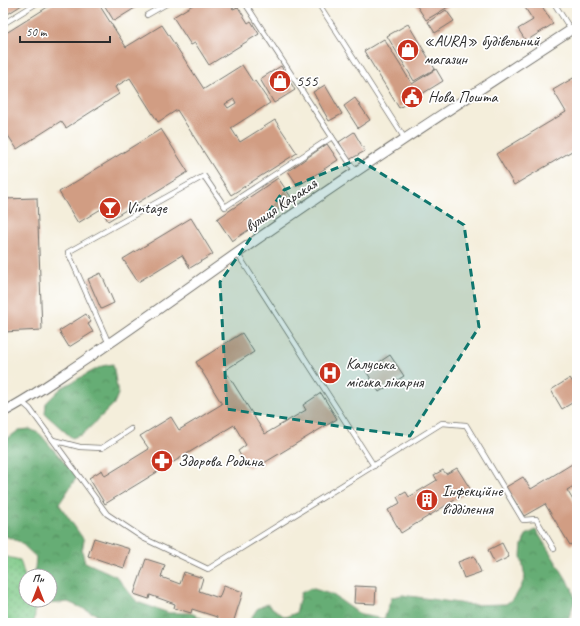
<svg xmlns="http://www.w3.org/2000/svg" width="580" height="626" font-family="Caveat,sans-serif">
	<defs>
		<pattern id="grass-dots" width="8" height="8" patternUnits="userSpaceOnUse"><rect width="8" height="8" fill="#7ec987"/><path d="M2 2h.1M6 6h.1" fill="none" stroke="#67a36f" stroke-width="1.8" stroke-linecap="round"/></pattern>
		<pattern id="forest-crowns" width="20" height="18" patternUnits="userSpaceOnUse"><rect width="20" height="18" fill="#66ad74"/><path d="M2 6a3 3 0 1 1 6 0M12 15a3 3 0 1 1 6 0" fill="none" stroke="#548d5f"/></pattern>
	</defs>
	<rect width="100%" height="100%" fill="#fff"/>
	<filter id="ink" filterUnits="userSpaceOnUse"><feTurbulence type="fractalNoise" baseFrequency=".025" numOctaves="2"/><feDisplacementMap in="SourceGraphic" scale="8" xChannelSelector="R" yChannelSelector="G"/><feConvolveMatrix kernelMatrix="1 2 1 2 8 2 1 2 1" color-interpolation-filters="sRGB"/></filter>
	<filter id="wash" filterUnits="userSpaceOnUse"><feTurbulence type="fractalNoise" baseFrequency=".012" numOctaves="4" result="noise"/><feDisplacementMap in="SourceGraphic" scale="16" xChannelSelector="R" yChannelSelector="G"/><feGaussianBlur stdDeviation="0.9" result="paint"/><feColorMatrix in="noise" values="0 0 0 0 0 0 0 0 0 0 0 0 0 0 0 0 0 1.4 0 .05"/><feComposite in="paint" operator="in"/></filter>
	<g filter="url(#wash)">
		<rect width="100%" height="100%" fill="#f4eedb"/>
		<path fill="url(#grass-dots)" stroke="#547a59" d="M3,556L20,560L26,580V600H31L35,612L34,623H3Z"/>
		<g fill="url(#forest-crowns)" stroke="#486c50">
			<path d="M113,364L118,394L114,404L83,434L72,438L45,414L46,403L61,388L102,366Z"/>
			<path d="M30,429L40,434L77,477L59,504L84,540L82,551L85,562L116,576L137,602L169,613H191L211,623H99L98,615L68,602L47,604L35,600H50V576H31L35,568L36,557L20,542L3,535V442L19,430Z"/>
			<path d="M536,530L572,588L575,600L568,620L563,623H248L257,609L267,604L285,617L296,613L301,593L311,588L333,595L361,615L384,619L392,597L403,595L472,605L506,604L515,597L521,587L525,577L521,556L522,545L526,535Z"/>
		</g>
		<g id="blocks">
			<g fill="#d19d83" fill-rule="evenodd">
				<path d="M3,3H25L3,17Z"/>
				<path d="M54,3H98L126,47L162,25L204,89L242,65L253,82L255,81L270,103L231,128L240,142L275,120L297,153L231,195L177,110L158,122L130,78L115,87L119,94L66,128L61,121L17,149L3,128V35ZM234,99L236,103L228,108L225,104Z"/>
				<path d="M103,3H143L114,21Z"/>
				<path d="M196,3H229L233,9L238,7L248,23L251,21L259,34L209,65L195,43L191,45L173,17Z"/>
				<path d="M415,3H446L448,7L426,20Z"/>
				<path d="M522,3H540L553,24L526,41L518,29L533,20Z"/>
				<path d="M446,10L454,21L435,33L428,22Z"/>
				<path d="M408,24L435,69L414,81L387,36Z"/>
				<path d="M384,39L412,84L436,69L443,81L399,108L364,51Z"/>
				<path d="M281,66L295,90L274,103L260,79Z"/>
				<path d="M575,77L577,80V148L514,185L496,154L566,112L553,90Z"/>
				<path d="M325,85L342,114L329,121L313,92Z"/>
				<path d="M355,98L370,120L358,128L344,106Z"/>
				<path d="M161,129L188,172L108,221L101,209L78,223L59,192Z"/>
				<path d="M354,132L365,151L349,160L339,142Z"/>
				<path d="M327,144L338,160L298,186L288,171Z"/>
				<path d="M278,178L293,200L232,241L217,219Z"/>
				<path d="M37,198L42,330L3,332V199Z"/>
				<path d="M191,218L213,254L190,268L182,255L138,282L123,259Z"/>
				<path d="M101,273L114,303L101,309L88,279Z"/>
				<path d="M86,314L91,322L88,324L93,332L69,347L59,331Z"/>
				<path d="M242,333L254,352L225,370L265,434L306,410L303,405L321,393L337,419L259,466L257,463L248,468L238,451L246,445L234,425L105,504L89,478L102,470L105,476L149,449L140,436L171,417L179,430L222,404L196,362Z"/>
				<path d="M390,355L404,376L379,392L366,371Z"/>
				<path d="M570,378L577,389V400L562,409L551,390Z"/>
				<path d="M577,461V484L567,490L577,507V541L570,545L545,504L524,516L506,487L523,477L531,489Z"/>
				<path d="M457,468L471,490L401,533L388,510L400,503L397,497L406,492L409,497L437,480L434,475L443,470L446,474Z"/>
				<path d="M94,538L130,549L124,568L88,556Z"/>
				<path d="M502,543L509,557L495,564L488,550Z"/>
				<path d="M474,556L481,572L464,578L458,562Z"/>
				<path d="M146,559L165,565L161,577L180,584L184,572L203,578L199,591L219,598L224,585L243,592L233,623H219L216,622L217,617L192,609L191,613L174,608L175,604L150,595L149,599L134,594Z"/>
				<path d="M355,586L376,587L375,604L354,603Z"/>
			</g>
		</g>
	</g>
	<g filter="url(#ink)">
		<use href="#blocks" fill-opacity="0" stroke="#716f69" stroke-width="1"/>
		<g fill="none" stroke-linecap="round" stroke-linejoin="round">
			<g stroke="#716f69" stroke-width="6">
				<g id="lane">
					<path d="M245,3L332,137L356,172"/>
					<path d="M324,3L320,6L405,139"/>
					<path d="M554,3L571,30"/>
					<path d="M147,15L168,3"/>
					<path d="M3,24L37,3"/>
					<path d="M237,253L374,466"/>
					<path d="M109,344L68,252L204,176L225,207L332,137"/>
					<path d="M22,402L30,409L107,514L143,538L208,569L442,423L466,425L523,520L536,519L554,549"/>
					<path d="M53,440L80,447L102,448L131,429"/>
				</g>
			</g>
			<g stroke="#716f69" stroke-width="11">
				<path id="street" d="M3,412C31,398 56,379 82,362C134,327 185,290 236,254C348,175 462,101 577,26"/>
			</g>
			<use href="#lane" stroke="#fff" stroke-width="4.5"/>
			<use href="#street" stroke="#fff" stroke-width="9"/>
		</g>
	</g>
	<path fill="#0f766e" fill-opacity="0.2" stroke="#0f766e" stroke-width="3" stroke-dasharray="8 5" stroke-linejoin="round" d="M358,159L464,225L479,327L410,436L343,427L227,409L220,282L284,190Z"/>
	<defs>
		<g id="shop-disc" transform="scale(1.15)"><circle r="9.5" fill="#c8321e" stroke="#fff"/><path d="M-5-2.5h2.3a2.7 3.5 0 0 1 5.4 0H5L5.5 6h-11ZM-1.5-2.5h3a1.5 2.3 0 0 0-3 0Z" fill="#fff"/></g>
		<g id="civic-disc" transform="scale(1.15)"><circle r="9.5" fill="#c8321e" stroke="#fff"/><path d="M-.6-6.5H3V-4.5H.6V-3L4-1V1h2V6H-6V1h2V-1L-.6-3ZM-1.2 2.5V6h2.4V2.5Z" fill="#fff"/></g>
		<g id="bar-disc" transform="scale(1.15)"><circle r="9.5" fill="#c8321e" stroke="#fff"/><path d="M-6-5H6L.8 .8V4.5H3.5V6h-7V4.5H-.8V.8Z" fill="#fff"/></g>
		<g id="hospital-disc" transform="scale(1.15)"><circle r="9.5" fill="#c8321e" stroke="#fff"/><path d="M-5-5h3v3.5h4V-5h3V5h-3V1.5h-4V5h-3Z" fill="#fff"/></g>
		<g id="pharmacy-disc" transform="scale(1.15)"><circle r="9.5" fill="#c8321e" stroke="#fff"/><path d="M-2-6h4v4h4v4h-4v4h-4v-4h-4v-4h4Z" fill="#fff"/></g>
		<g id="building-disc" transform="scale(1.15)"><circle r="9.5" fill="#c8321e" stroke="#fff"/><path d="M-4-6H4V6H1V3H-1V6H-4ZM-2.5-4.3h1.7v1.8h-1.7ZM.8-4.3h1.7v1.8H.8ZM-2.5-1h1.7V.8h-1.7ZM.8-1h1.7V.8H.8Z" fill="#fff"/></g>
	</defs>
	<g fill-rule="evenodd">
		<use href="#shop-disc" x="408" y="50"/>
		<use href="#shop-disc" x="280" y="81"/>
		<use href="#civic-disc" x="412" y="97"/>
		<use href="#bar-disc" x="110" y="208"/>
		<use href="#hospital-disc" x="330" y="373"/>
		<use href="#pharmacy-disc" x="162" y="461"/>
		<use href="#building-disc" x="427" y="500"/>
	</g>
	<g text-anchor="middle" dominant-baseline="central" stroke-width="3.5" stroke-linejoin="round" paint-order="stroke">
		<g font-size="16" fill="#2b2b2b" stroke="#fff" text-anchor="start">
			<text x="424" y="41">«AURA» будівельний<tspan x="424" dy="18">магазин</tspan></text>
			<text x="296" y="81">555</text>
			<text x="428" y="97">Нова Пошта</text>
			<text x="126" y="208">Vintage</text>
			<text x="346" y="364">Калуська<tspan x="346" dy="18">міська лікарня</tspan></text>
			<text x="178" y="461">Здорова Родина</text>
			<text x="442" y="491">Інфекційне<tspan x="442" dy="18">відділення</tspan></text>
		</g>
		<g font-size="16" fill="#2b2b2b" stroke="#fff">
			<text transform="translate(281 205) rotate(-34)">вулиця Каракая</text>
		</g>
	</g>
	<rect width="580" height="626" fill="none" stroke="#fff" stroke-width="16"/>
	<g transform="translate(38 588)"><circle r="19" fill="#ffffff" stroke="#aaaaaa"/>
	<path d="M0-3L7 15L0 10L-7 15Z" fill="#c8321e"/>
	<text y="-6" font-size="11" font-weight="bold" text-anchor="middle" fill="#2b2b2b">Пн</text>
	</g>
	<path d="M20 36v6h90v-6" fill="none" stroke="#2b2b2b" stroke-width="2"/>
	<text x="26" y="36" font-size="12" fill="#2b2b2b" stroke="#ffffff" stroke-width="3" paint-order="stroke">50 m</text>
</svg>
